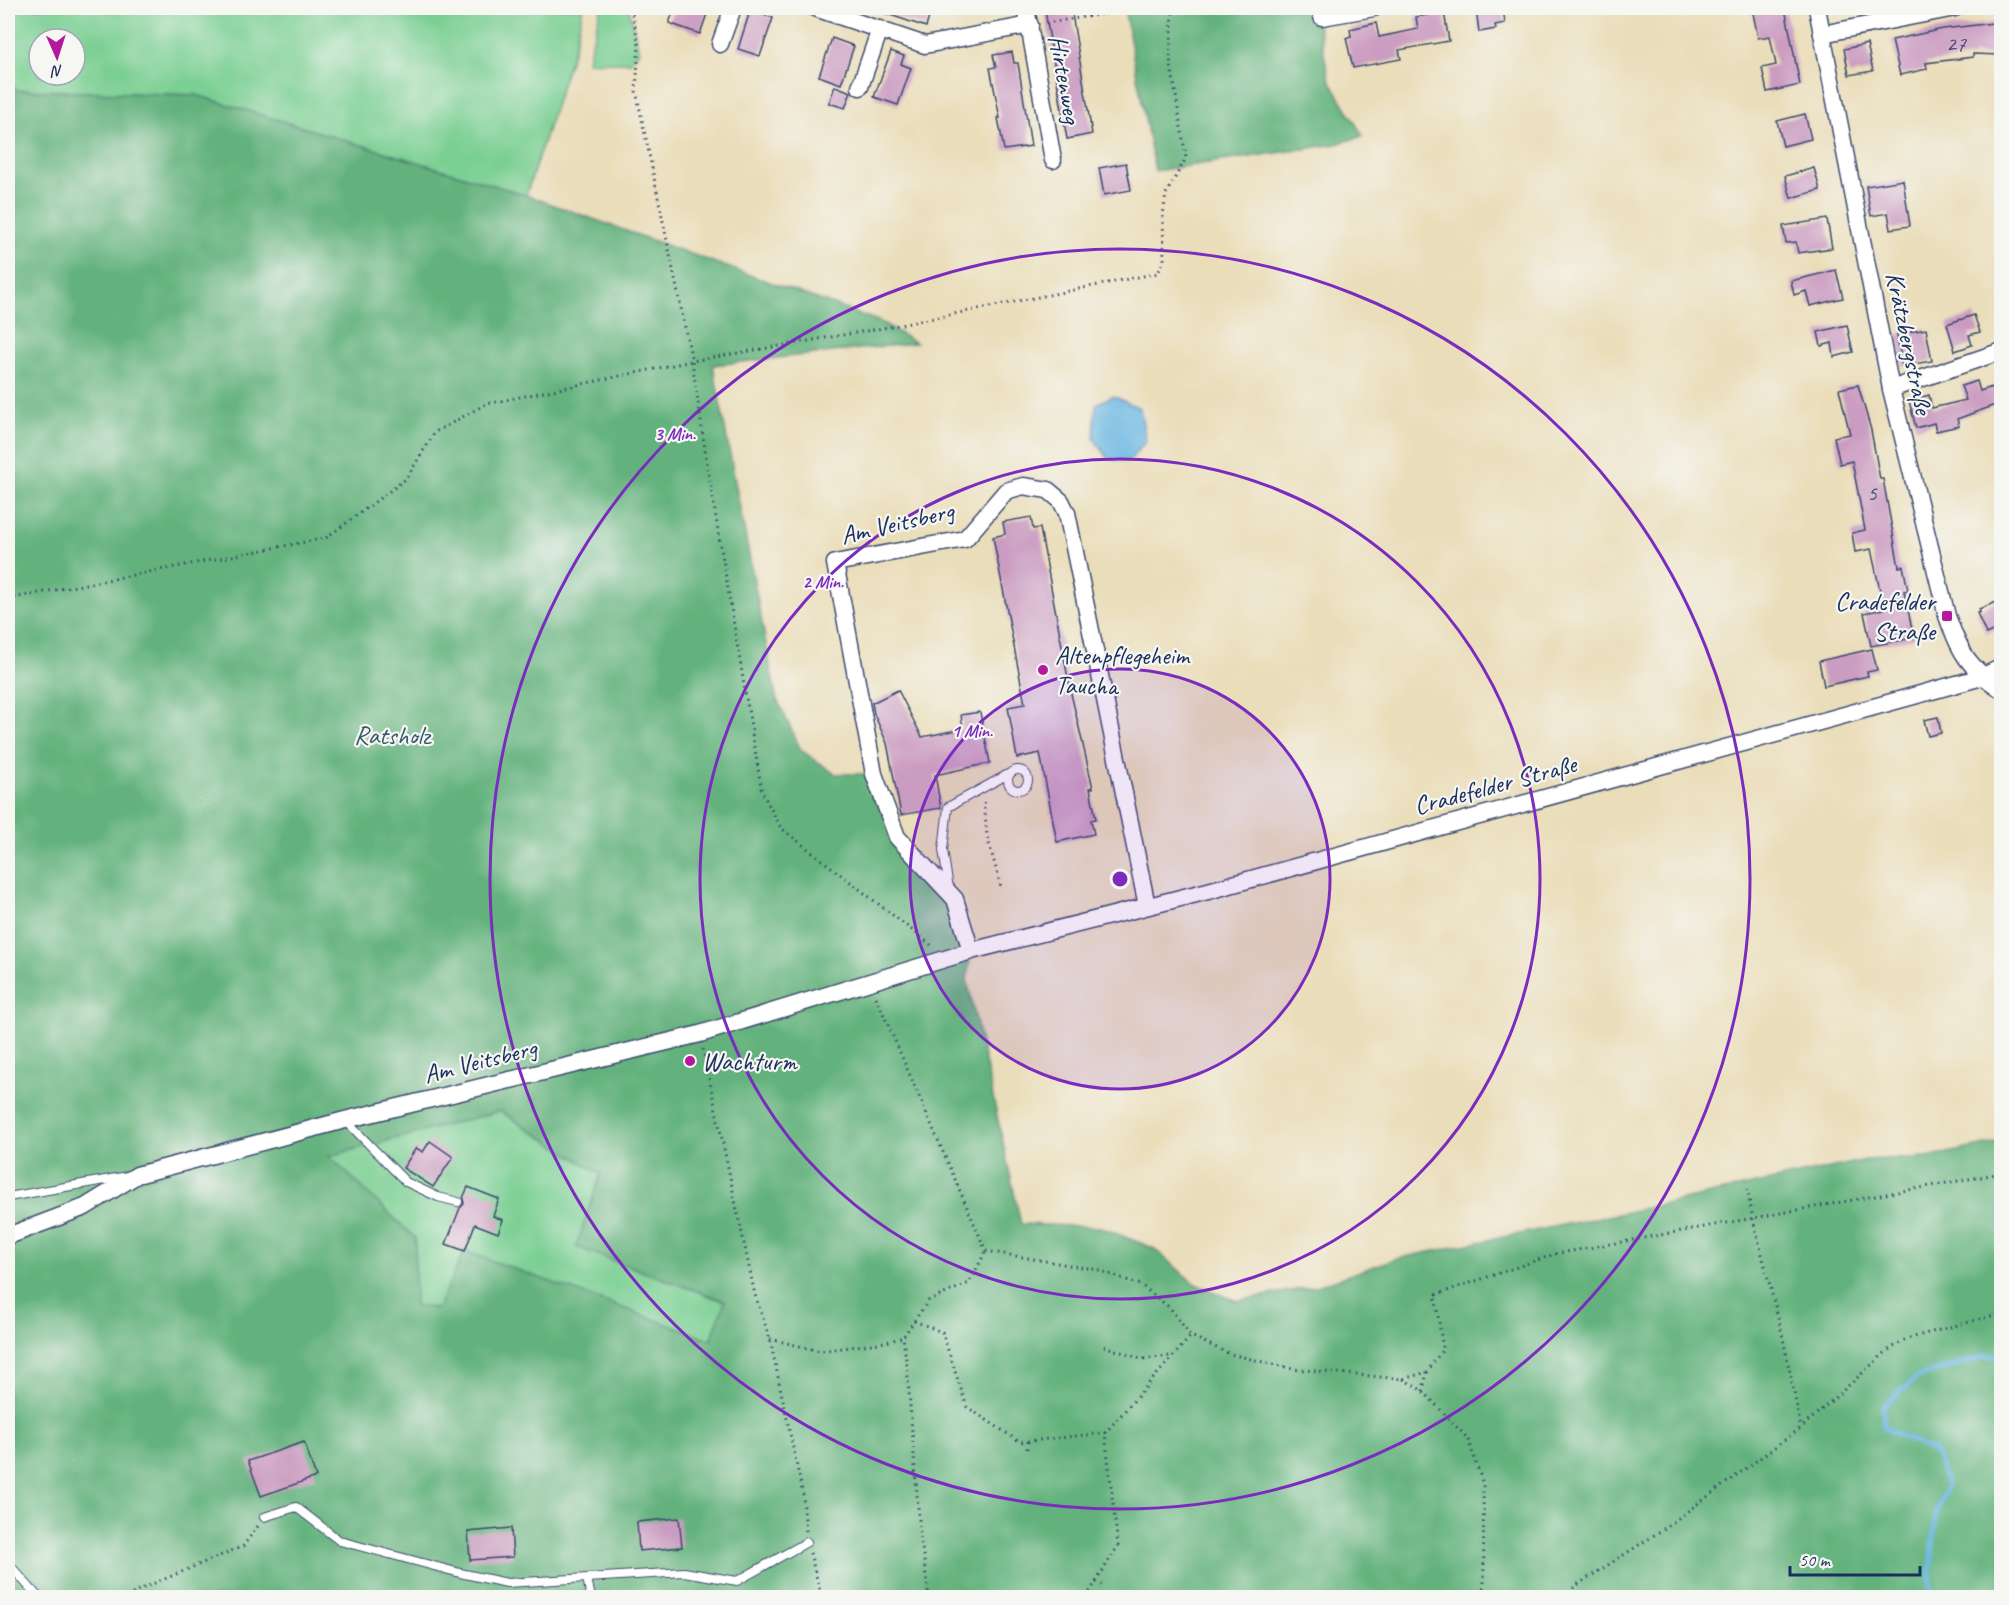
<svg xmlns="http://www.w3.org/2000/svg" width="2009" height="1605" font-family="Caveat,sans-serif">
	<rect width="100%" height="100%" fill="#f6f6f2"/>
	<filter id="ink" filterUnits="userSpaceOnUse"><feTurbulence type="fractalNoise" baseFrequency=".0167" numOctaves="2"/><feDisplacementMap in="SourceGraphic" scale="12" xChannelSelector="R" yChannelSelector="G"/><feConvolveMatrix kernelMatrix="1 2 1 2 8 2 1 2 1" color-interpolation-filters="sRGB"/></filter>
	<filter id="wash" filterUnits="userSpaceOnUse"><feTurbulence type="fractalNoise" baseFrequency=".008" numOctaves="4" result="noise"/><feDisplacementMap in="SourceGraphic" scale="24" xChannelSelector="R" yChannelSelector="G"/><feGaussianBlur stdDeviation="1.35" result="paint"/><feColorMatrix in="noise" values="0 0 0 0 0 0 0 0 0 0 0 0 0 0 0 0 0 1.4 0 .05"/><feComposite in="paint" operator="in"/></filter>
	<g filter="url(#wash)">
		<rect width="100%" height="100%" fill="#eaddb9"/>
		<g fill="#7acf93" stroke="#4a7f78" stroke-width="1.5" fill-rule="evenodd">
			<path d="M8,8H583L574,48L526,195L196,95L16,90L8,81ZM39,39H75V75H39Z"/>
			<path d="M601,8H629L639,51L631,62H587Z"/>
			<path d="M500,1111L601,1174L577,1247L726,1302L711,1341L465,1251L437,1310L414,1305L415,1238L329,1156Z"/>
		</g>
		<g fill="#63b27d" stroke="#3f706e" stroke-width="1.5" fill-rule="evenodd">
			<path d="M1124,8H1315L1329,79L1363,136L1336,144L1155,171Z"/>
			<path d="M8,81L16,90L196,95L526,195L881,322L916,343L713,365L776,697L801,750L835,774H874L897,837L955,899L971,951L967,980L1021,1224L1100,1227L1153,1248L1195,1284L1237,1301L1317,1286L1395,1259L1642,1209L1866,1160L1928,1157L2001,1142V1597H8ZM500,1111L601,1174L576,1247L725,1301L711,1340L465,1251L437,1309L415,1305V1238L329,1156Z"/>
		</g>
		<path fill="#67b5e1" stroke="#4172a0" stroke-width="1.5" d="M1113,396L1140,408L1146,441L1129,461L1109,459L1094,439L1096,404Z"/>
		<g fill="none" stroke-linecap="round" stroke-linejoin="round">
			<path stroke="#67b5e1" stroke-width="5" d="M1936,1598L1929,1587L1936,1514L1947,1485L1935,1452L1884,1428L1883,1406L1917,1377L1986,1356L2002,1355"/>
		</g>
		<g id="blocks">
			<g fill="#cb9cc1">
				<path d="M675,8H709L700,34L669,23Z"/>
				<path d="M875,8H932L926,27L875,10Z"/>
				<path d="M1058,8H1071L1092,134L1067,139L1045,11L1058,9Z"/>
				<path d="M1476,8H1503L1505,23L1495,25L1496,29L1479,32Z"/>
				<path d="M1752,8H1785L1800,85L1767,92L1762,68L1776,65L1770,36L1758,38Z"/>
				<path d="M750,11L773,18L760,56L738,49Z"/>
				<path d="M1444,12L1449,41L1399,50L1401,59L1353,68L1346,38L1351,36L1350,29L1376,23L1379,37L1418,29L1416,17Z"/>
				<path d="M1993,23H2001V55L1973,54V57L1926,63L1927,69L1900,75L1892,40L1943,29Z"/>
				<path d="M832,38L854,46L841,84L819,76Z"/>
				<path d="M1867,44L1873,71L1849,75L1844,49Z"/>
				<path d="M891,51L904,56L901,64L911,68L898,105L874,97Z"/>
				<path d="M1012,52L1014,63H1018L1031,146L1004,150L998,118H1000L990,68L996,67L993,55Z"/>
				<path d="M835,86L851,92L845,108L829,103Z"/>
				<path d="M1805,114L1811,139L1783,146L1777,121Z"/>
				<path d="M1126,163L1131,190L1104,195L1099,168Z"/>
				<path d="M1814,168L1820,190L1791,198L1785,176Z"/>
				<path d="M1903,180L1910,226L1891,229L1888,213L1871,216L1866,186Z"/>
				<path d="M1827,219L1832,248L1798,253L1796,242L1786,243L1783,226Z"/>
				<path d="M1836,270L1843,298L1810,306L1806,291L1794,295L1791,281Z"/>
				<path d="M1974,315L1980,332L1969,335L1972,345L1955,351L1947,324Z"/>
				<path d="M1847,325L1853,352L1834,357L1832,343L1821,346L1818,332Z"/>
				<path d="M1926,329L1932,361L1902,366L1897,334Z"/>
				<path d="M1977,381L1980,391L1992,387L1998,404L1957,419L1959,426L1936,431L1934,423L1916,428L1909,401L1929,395L1932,408L1966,400L1961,386Z"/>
				<path d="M1858,385L1871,430L1880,479H1883L1899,567L1903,566L1908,590L1904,591L1914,638L1871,646L1864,613L1884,609L1871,549L1855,552L1852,533L1865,530L1852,461L1840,464L1834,437L1850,434L1839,389Z"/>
				<path d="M1031,517L1033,529L1040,528L1070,689L1093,788H1090L1096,819L1091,820L1094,834L1057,842L1040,753L1017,758L1008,707L1025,704L993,537L1005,534L1003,522Z"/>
				<path d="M2001,600V627L1986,634L1977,613L1980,612L1979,609Z"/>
				<path d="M1872,649L1877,670L1867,672L1868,676L1824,686L1819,661Z"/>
				<path d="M898,690L922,737L963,729L961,715L980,712L990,763L935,775L941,808L901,815L887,743L874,714L872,703Z"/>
				<path d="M1938,717L1941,733L1928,736L1924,720Z"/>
				<path d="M430,1141L453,1157L433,1187L403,1168L416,1148L423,1152Z"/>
				<path d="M468,1187L499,1199L493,1216L503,1220L498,1233L475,1224L465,1251L446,1244L460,1208L464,1204L463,1198Z"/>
				<path d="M304,1442L316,1477L261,1496L248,1461Z"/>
				<path d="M679,1518L682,1547L639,1551L637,1522Z"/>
				<path d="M511,1528L513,1557L470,1560L468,1532Z"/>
			</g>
		</g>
	</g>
	<g filter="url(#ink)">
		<use href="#blocks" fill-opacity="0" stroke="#3a496c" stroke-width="1.5"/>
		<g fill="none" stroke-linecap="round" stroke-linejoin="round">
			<g stroke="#3a496c" stroke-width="10">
				<g id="lane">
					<circle cx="1018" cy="780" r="10"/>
					<path d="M949,888L943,850L948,807L1012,772"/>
					<path d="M345,1120L406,1182L438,1197L458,1202"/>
					<path d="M8,1197L128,1176"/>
					<path d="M264,1517L296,1507L340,1541L460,1573L507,1583L684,1572L737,1581L807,1542"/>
					<path d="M8,1563L39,1598"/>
					<path d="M587,1578L591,1598"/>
				</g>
			</g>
			<g stroke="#3a496c" stroke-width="19">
				<g id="street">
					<path d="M815,8L925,45L1030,25"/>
					<path d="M1026,8L1053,160"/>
					<path d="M1320,8L1322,17L1374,8"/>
					<path d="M1817,8L1891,389L1947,616C1960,653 1969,668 2002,690"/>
					<path d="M1822,34L1955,8"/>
					<path d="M720,44L733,8"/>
					<path d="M860,87L880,29"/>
					<path d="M1891,389L2002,351"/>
					<path d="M971,951L955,899L897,837L874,774L835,563L965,539L1006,491L1023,486L1048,490L1061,501L1067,513L1147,906"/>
					<path d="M8,1236L85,1207L137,1175L345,1120L700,1034L971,951L1208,891L1982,677L2002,667"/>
				</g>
			</g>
			<g stroke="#3a496c" stroke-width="3" stroke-dasharray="1.5 4.5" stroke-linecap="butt">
				<path d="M631,8L639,45L636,91L692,361L708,470L762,792L781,828L931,945"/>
				<path d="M1046,23L1144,8"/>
				<path d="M8,599L326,538L406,479L435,432L486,404L692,361L889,327L1158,273L1164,260L1163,215L1166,194L1186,158L1170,59L1173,8"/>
				<path d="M984,802L987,836L1001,887"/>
				<path d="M876,997L986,1251"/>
				<path d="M703,1049L755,1295L770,1339L803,1495L806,1532"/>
				<path d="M1747,1189L1753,1219L1782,1333L1801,1428"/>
				<path d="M986,1251L1098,1270L1141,1285L1170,1308L1191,1336L1230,1354L1293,1369L1403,1379L1427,1372L1443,1349L1435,1295L1555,1254L2002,1173"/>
				<path d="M914,1321L942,1332L967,1407L1020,1442L1105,1433L1191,1336"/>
				<path d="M770,1339L820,1351L886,1342L903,1337"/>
				<path d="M1104,1346L1141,1359L1171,1356"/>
				<path d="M1403,1379L1423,1391L1468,1439L1483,1484L1484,1586L1481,1598"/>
				<path d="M1423,1391L1427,1372"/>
				<path d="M1027,1449L1028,1441"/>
				<path d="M810,1553L822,1598"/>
				<path d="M1096,1582L1102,1585"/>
				<path d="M128,1598L136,1591L243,1546L258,1526"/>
				<path d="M929,1598L920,1532L907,1367L903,1337L928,1301L969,1283L986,1251"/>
				<path d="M1089,1598V1593L1118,1546L1105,1433"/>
				<path d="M1566,1598L1574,1587L1662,1530L1801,1428L1887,1351L1906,1339L2002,1313"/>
			</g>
			<use href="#lane" stroke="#fff" stroke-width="8"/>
			<use href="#street" stroke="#fff" stroke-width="16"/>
		</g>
	</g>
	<circle cx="1120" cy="879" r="210" fill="#7b2cbf" fill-opacity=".12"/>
	<g fill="none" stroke="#7b2cbf" stroke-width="3">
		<circle cx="1120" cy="879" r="210"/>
		<circle cx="1120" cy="879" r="420"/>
		<circle cx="1120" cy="879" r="630"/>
	</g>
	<g fill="#b5179e" stroke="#f6f6f2" stroke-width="2">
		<rect x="1941" y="610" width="12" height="12" rx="3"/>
		<circle cx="1043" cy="670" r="6"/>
		<circle cx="690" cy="1061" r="6"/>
	</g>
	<g text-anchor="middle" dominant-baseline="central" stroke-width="4.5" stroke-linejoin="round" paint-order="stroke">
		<g font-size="22" fill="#474a77">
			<text x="1956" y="44">27</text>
			<text x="1872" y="493">5</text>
		</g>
		<g font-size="26" fill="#1b2f5e" stroke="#f6f6f2">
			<text transform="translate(1065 79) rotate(80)">Hirtenweg</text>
			<text transform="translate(1909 343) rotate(78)">Krätzbergstraße</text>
			<text transform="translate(897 523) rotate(-13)">Am Veitsberg</text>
			<text transform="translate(1495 785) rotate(-15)">Cradefelder Straße</text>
			<text transform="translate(480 1061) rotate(-14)">Am Veitsberg</text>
		</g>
		<g font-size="26" fill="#1b2f5e" stroke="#f6f6f2" text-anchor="start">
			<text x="1935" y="601" text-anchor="end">Cradefelder<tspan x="1935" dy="30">Straße</tspan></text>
			<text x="1055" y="655">Altenpflegeheim<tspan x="1055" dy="30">Taucha</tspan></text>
			<text x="702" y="1061">Wachturm</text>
		</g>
		<g font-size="26" fill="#33576b" stroke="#f6f6f2">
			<text x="392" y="735">Ratsholz</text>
		</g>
	</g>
	<circle cx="1120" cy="879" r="9" fill="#7b2cbf" stroke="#f6f6f2" stroke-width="3"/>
	<g font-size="18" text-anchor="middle" font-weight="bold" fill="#7b2cbf" stroke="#f6f6f2" stroke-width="4.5" stroke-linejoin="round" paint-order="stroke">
		<text x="675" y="440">3 Min.</text>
		<text x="823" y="588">2 Min.</text>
		<text x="972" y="737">1 Min.</text>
	</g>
	<rect width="2009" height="1605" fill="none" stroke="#f6f6f2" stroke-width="30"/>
	<g transform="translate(57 57) rotate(177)"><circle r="28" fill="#f6f6f2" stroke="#9ea6b7" stroke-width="1.5"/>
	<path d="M0-4.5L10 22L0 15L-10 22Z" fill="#b5179e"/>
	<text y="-9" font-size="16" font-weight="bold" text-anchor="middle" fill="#1b2f5e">N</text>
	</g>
	<path d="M1790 1566v9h130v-9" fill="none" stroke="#1b2f5e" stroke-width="3"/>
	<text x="1799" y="1566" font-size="18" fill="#1b2f5e" stroke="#f6f6f2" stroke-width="4.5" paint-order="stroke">50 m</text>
</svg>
